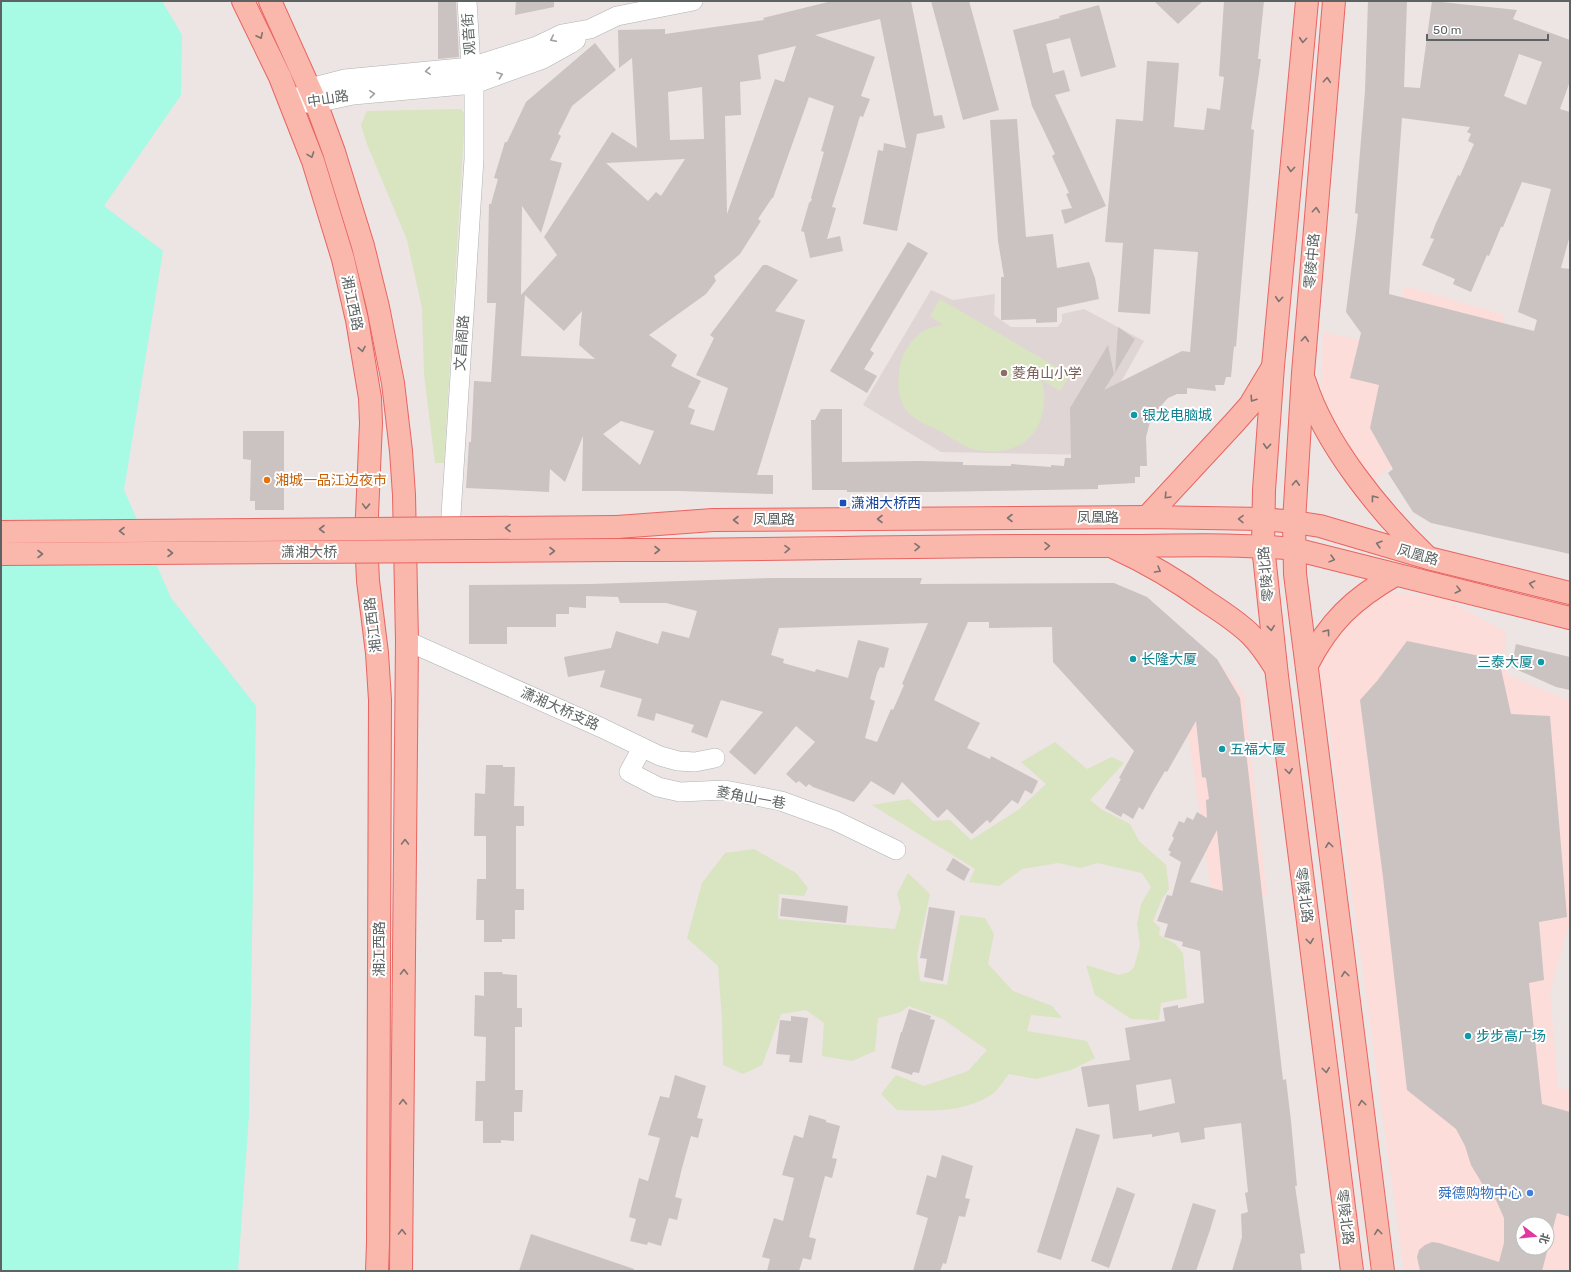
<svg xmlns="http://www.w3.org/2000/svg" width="1571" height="1272" font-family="Rubik,'Noto Sans SC',sans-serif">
	<rect width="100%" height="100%" fill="#ede4e4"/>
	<g fill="#fcddda" fill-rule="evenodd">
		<path d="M1405,286L1504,315L1501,336L1570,474L1398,461L1369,484L1345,448L1321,394L1323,332L1387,346Z"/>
		<path d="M1389,592L1445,598L1505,632L1507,675L1570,701V921L1550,992L1558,1087L1570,1092V1271H1404L1330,732L1318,668L1333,633ZM1523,1224H1547V1248H1523Z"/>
		<path d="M1215,657L1244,694L1267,895L1212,898L1189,740L1160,706Z"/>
	</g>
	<path fill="#e0d5d5" d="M931,290L953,300L995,294L994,315L1011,327H1057L1062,322V314L1084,309L1144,341L1102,416L1098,455L941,452L863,405Z"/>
	<g fill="#d9e4c1">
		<path d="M461,109L465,115L444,463H435L424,374L422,308L407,240L367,144L361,125L367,111Z"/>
		<path d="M940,299L1070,375L1060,391L1041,379C1042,384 1044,389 1044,394C1046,435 1017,458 977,450C966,448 950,437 940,431C929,426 916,421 908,412C897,400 897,382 900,366C903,351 914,335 928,329C932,327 938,326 943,325L930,316Z"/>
		<path d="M1055,742L1087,769L1112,757L1124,763L1090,800L1101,809L1130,824L1139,841L1166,865L1169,889L1162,899L1153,921L1160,928L1159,935L1174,943L1183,953L1187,998L1161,1003L1159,1020L1131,1019L1095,995L1086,965L1119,975L1129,972L1134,967L1140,945L1137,924L1141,904L1151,887L1142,873L1097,863L1081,868L1058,863L1022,869L999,886L969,882L975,869L872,805L909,799L933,821L950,820L971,840L1018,810L1046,784L1021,762Z"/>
		<path d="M754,849L796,873L808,888L804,896L779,894L778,919L895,929L901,908L897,894L908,873L930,894L917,955L920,981L947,985L960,915L985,918L994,934L988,964L1013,991L1052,1006L1062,1018L1031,1015L1027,1031L1087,1041L1095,1058L1071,1070L1036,1079L1009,1074C1004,1080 998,1090 991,1095C963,1113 928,1111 897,1110L881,1094L896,1075L924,1086L968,1071L987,1050L943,1019L909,1006L901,1012L878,1018L875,1051L852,1061L822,1056L824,1023L806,1010L781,1014L762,1065L743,1074L723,1065L722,1019L718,966L687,938L702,883L725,853Z"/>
	</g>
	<path fill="#a7fae4" d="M1,1H162L182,35L181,95L104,206L163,251L124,490L171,598L256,706L249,1115L238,1271H1Z"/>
	<g fill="#cbc2c2" fill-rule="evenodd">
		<path d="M438,1H456L459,57L438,59Z"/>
		<path d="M516,1H554V7L515,15Z"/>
		<path d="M832,1H911L934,116L942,115L945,128L917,134L897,231L863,224L878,150L883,151L884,143L906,148L880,19L815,35L875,57L861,96L870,99L863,117L860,116L848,156L832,207L836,208L827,239L840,236L843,251L810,258L804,232L801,231L809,203L812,200L811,198L824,152L821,151L834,106L809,97L773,198H772L758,219L761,221L740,254L714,276L716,281L706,294L649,335L677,355L671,366L701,381L688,407L695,410L690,424L714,431L728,388L696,375L714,338L710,335L763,265H767L798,280L775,311L805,320L757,475H773V494L679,491H582L583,436L565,482L550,469L549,492L466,488L469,442H471L474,381L491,382L496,303H487L489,204H491L498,179L494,178L505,142H507L526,102L595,43L616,70L572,106L558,134L561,136L550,160L562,163L541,233L522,206L521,295L557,255L544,237L612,132L637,148L632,58L619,68L618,30L665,29V34L764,20L763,18ZM796,46L784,82L775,79L727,214L725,116L741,115L740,82L761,79L758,55ZM702,87L704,139L670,140L668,92ZM685,159L661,196L656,192L648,201L606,163ZM525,295L564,331L582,311L579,345L595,359L521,356ZM621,421L654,431L640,465L603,434Z"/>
		<path d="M931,1H969L999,110L963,120Z"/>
		<path d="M1154,1H1203L1178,24Z"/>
		<path d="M1224,1H1264L1258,59H1261L1251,129L1254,130L1236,347L1234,346L1231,377H1226L1224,385H1215L1216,391L1187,388V394H1177L1168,398L1159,408L1150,422L1146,437L1147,466H1140V477H1135V483L1098,485V489L933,492H847V490H812L811,420H815L821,409H842V462L920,461L963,462V465L1011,466V464L1051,467V465L1064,466L1065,458H1071L1070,408L1108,345L1114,374L1104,390L1182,351L1190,352L1198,252L1154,249L1150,314L1118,312L1123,243L1105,242L1116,119L1143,121L1147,61L1179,63L1174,127L1204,130L1207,108L1220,110L1224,77L1219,76Z"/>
		<path d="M1368,1H1407L1404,87L1420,88L1432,1L1517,10L1513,19L1570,40V81L1560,109L1570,112V235L1561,268L1570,269V554L1431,523L1413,512L1388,473L1393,469L1370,428L1379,385L1350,378L1361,333L1346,312L1358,214L1355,213L1365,91ZM1519,54L1542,62L1526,105L1504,96ZM1402,118L1470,127L1467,132L1471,134L1468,141L1474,144L1460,176L1458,175L1436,223L1430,238L1434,239L1422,265L1455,279L1453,284L1471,292L1487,255L1489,256L1501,227H1503L1522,182L1551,189L1518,312L1537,320L1534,331L1389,294Z"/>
		<path d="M1099,5L1116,67L1081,77L1070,38L1046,44L1053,73L1064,70L1070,91L1055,95L1106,206L1065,224L1061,210L1072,208L1066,194L1069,193L1052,156L1055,154L1032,106L1013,30L1060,18L1059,16Z"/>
		<path d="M1017,119L1026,237L1053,234L1057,268L1089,262L1095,278L1099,299L1057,308V322L1036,323V319L1001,320V277H1004L998,241L990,120Z"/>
		<path d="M908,242L928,253L870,350L874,353L864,369L877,376L867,393L830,371Z"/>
		<path d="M1118,327L1135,339L1115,373Z"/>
		<path d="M243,431H284V510H255V501H250L251,460L243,459Z"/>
		<path d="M772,578H922L920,584L1114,583L1147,597L1217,659L1240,698L1283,1080L1286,1079L1291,1121L1297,1186H1295L1305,1253L1300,1254L1302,1271H1232L1242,1237L1241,1214L1248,1212L1245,1193L1248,1192L1241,1123L1204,1128L1205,1139L1181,1143L1179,1132L1152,1137V1134L1113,1139L1109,1104L1088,1107L1081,1067L1130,1060L1125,1028L1165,1021L1163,1008L1178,1005V1008L1204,1003L1200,951L1182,946L1183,942L1164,937L1168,924L1157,921L1167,895L1172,896L1181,862L1169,855L1171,852L1168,850L1174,838L1172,836L1179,821L1184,823L1187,817L1193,820L1197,812L1207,818L1206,800L1209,799L1206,778L1202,777L1196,721L1167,772L1165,771L1152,793L1143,810L1139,807L1133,819L1123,813L1121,817L1105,808L1121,779L1119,778L1134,751L1053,662L1052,627L989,628V622H968L934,700L980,723L967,748L990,759L991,756L1038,781L1032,794L1025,790L1018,804L1012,800L990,823L987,820L972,834L947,809L938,818L902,782L894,795L871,781L854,802L813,787L809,784L806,787L799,781L796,783L786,774L815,742L796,726L755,775L729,752L763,712L721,700L707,738L691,732L694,725L656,713L654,721L637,716L642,699L600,687L605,670L568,677L564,657L611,648L616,631L658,644L662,631L689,638L697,611L666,603H620L618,597L586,596V608L569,607V614H556V627H507V644H469V585L591,584ZM928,623L902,684L904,685L893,710L891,709L877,742L865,738L875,701L870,699L877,673L880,667L884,668L889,648L858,640L848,678L816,669L815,672L783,663L784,659L771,655L779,628ZM1217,830L1223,891L1190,882ZM1171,1079L1175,1103L1139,1111L1136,1085Z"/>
		<path d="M1407,641L1499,660L1511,714L1550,716L1567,917L1539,922L1544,980L1529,983L1542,1104L1570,1112V1217L1557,1213L1542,1271H1420L1417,1257L1419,1250L1425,1245L1432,1242L1439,1243L1499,1262L1504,1243V1218L1496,1200L1483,1185L1471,1165L1465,1146L1456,1129L1407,1090L1383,877L1360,700L1377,681ZM1523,1224H1547V1248H1523Z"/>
		<path d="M1516,644L1570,657V690L1556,687L1511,667Z"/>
		<path d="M486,765H503V767H515L514,806H524V826H516V889H524V910H515V939H502V942H484V920H476L477,879H486V836H474L475,793L485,794Z"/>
		<path d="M953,858L970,869L964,881L946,870Z"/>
		<path d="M782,898L848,906L846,923L780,916Z"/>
		<path d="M929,907L955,911L943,981L924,977L927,959L920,958Z"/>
		<path d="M484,972H503L502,974L517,975V1008H522V1027H515V1090H523L522,1112H514V1141L501,1140V1143H483V1121H475L476,1081H485L486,1037L474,1036L475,995L484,996Z"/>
		<path d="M909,1009L931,1016L930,1019L935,1020L919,1073L913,1072L912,1075L891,1068L901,1032H902Z"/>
		<path d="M791,1016L808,1018L802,1063L789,1062L790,1055L776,1054L780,1020L791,1021Z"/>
		<path d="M675,1075L706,1086L697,1118L703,1119L698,1138L691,1136L682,1168L675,1197L682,1199L677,1220L669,1218L661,1246L648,1242L647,1245L630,1241L636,1219L629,1217L639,1178L648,1181L660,1138L648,1135L660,1096L669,1098Z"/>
		<path d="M809,1115L826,1120V1122L840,1126L832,1158L837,1159L832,1178L825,1176L809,1237L816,1239L811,1260L803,1258L799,1271H767L770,1259L762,1257L774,1218L783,1221L794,1178L782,1175L794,1135L803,1138Z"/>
		<path d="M1076,1128L1100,1135L1061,1260L1037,1252Z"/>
		<path d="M942,1155L973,1166L965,1198L970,1199L965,1217L959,1216L946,1264L943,1263L940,1271H913L928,1218L916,1214L927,1175L936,1178Z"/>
		<path d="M1117,1187L1135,1194L1109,1268L1091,1261Z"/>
		<path d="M1193,1203L1216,1210L1210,1230L1196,1271H1171Z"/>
		<path d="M531,1234L634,1269V1271H519Z"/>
	</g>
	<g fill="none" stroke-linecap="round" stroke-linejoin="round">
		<g stroke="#adb3b3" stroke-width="20">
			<g id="minor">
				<path d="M467,1L471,67L474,84V159L449,546L470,545"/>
				<path d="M302,103H316L353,95L474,84L543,59L570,44L576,40"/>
				<path d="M292,104L310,88L345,79L471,67L537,46L562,34L590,29L617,16L693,1"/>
				<path d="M407,641L602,728L660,756L678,761L695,762L715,758"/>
				<path d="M642,748L629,772L658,787L680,792L725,790L781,801L836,821L896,850"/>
			</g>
		</g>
		<g stroke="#e96461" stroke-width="24">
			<g id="major">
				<path d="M243,1L280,77L313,161L343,259L357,320L370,398L371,423L366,538L368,581L377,653L380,700L378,1243L377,1271"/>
				<path d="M270,1L316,103L334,152L363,246L378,307L393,383L401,451L404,495L407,641L401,1271"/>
				<path d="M1307,1L1273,366L1264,490L1263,546L1277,676L1352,1271"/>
				<path d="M1334,1L1303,373L1294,522L1295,574L1383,1271"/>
				<path d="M1305,382C1324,443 1380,512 1426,556"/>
				<path d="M1147,517L1235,422L1250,405L1271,370"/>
				<path d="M617,527L713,520L1147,517L1263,519L1294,522L1320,526L1428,558L1570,593"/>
				<path d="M1115,548C1148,563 1178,581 1207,602C1222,612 1238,622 1251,635C1260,644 1268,656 1275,667"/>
				<path d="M618,550C782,550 946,545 1111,546C1172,546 1233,543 1294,549L1570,618"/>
				<path d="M1307,665C1329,622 1353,599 1395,575"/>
			</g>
		</g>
		<use href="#minor" stroke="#fff" stroke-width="19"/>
		<use href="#major" stroke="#fab7ac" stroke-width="22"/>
		<g stroke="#e96461" stroke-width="24" stroke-linecap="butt">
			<g id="major-bridge">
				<path d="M1,532L617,527"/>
				<path d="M1,554L618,550"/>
			</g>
		</g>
		<use href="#major-bridge" stroke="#fab7ac" stroke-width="22"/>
	</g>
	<defs><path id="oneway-chevron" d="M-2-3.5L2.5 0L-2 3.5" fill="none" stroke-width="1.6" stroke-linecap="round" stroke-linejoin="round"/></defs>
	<g stroke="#7c7471">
		<use href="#oneway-chevron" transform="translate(260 36) rotate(64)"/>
		<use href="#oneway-chevron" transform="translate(1303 40) rotate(95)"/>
		<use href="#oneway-chevron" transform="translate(1327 80) rotate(-85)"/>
		<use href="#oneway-chevron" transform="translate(311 155) rotate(70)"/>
		<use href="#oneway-chevron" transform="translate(1291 169) rotate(95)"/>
		<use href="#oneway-chevron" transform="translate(1316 210) rotate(-85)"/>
		<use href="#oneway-chevron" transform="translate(1279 299) rotate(95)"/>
		<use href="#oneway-chevron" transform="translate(1305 339) rotate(-85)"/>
		<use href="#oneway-chevron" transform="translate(362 349) rotate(79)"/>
		<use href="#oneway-chevron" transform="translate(1253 399) rotate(123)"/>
		<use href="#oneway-chevron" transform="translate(1267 446) rotate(94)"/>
		<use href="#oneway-chevron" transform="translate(1296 483) rotate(-87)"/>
		<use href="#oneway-chevron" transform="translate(1167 496) rotate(134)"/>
		<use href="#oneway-chevron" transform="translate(1374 498) rotate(-127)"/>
		<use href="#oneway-chevron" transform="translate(366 506) rotate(92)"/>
		<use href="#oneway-chevron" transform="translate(1010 518) rotate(180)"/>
		<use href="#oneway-chevron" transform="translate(880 519) rotate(180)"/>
		<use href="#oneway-chevron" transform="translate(1241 519) rotate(-179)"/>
		<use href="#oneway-chevron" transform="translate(736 520) rotate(180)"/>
		<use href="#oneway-chevron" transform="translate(508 528) rotate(180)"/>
		<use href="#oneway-chevron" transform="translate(322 529) rotate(180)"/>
		<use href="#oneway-chevron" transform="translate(122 531) rotate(180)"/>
		<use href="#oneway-chevron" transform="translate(1379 544) rotate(-164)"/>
		<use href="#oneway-chevron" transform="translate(1047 546) rotate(-1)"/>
		<use href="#oneway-chevron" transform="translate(917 547) rotate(-1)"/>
		<use href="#oneway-chevron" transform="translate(787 549) rotate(-1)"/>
		<use href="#oneway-chevron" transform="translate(657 550)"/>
		<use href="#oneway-chevron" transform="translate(552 551)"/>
		<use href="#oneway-chevron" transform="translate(170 553)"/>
		<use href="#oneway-chevron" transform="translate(40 554)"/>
		<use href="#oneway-chevron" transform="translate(1332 559) rotate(15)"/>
		<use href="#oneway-chevron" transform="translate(1158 570) rotate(30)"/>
		<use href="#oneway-chevron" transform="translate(1532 584) rotate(-166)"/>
		<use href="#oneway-chevron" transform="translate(1458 590) rotate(14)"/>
		<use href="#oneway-chevron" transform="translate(1271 628) rotate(84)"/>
		<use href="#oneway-chevron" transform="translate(1327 632) rotate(-54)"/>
		<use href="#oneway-chevron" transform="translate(1289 771) rotate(83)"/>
		<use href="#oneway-chevron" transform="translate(405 842) rotate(-90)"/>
		<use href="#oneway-chevron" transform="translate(1329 845) rotate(-97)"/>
		<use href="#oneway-chevron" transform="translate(1310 941) rotate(83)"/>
		<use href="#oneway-chevron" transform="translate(404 972) rotate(-90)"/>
		<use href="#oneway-chevron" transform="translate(1345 974) rotate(-97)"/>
		<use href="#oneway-chevron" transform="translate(1326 1070) rotate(83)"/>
		<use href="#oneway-chevron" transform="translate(403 1102) rotate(-90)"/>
		<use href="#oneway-chevron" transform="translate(1362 1103) rotate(-97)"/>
		<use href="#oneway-chevron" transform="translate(402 1232) rotate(-89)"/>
		<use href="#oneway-chevron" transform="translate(1378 1232) rotate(-97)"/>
	</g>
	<g stroke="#9da1a1">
		<use href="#oneway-chevron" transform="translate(553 39) rotate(154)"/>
		<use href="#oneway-chevron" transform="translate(428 71) rotate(175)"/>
		<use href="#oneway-chevron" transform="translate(500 75) rotate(-20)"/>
		<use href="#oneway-chevron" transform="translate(372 94) rotate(-5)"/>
	</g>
	<circle fill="#8d6e63" stroke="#fff" stroke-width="1.5" cx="1004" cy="373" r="4"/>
	<g fill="#0f9aa8" stroke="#fff" stroke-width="1.5">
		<circle cx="1134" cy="415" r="4"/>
		<circle cx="1133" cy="659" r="4"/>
		<circle cx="1541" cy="662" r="4"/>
		<circle cx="1222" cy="749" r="4"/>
		<circle cx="1468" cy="1036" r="4"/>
	</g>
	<circle fill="#e8710a" stroke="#fff" stroke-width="1.5" cx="267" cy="480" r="4"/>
	<rect fill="#1a4fb4" stroke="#fff" stroke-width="1.5" x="839" y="499" width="8" height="8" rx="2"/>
	<circle fill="#3f7fe0" stroke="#fff" stroke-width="1.5" cx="1530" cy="1193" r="4"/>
	<g text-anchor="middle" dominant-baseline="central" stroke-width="4" stroke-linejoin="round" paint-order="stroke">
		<g font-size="14" fill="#5c6362" stroke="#fff">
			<text transform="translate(469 34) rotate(-94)">观音街</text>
			<text transform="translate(328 99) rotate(-9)">中山路</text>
			<text transform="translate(1312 261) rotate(-85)">零陵中路</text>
			<text transform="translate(352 303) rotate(78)">湘江西路</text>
			<text transform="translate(462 343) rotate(-86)">文昌阁路</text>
			<text x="1098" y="517">凤凰路</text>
			<text x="774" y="519">凤凰路</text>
			<text x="309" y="552">潇湘大桥</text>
			<text transform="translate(1418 555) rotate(16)">凤凰路</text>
			<text transform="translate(1266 574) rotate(-95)">零陵北路</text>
			<text transform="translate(373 625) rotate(-97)">湘江西路</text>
			<text transform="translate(560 709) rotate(24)">潇湘大桥支路</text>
			<text transform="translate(751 798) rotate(10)">菱角山一巷</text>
			<text transform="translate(1304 895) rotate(83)">零陵北路</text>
			<text transform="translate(379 949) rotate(-90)">湘江西路</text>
			<text transform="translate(1345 1217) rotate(83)">零陵北路</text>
		</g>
		<g font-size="14" fill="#785e54" stroke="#fff" text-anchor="start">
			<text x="1012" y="373">菱角山小学</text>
		</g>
		<g font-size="14" fill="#0d838f" stroke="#fff" text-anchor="start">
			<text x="1142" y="415">银龙电脑城</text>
			<text x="1141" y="659">长隆大厦</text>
			<text x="1533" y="662" text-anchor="end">三泰大厦</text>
			<text x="1230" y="749">五福大厦</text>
			<text x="1476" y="1036">步步高广场</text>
		</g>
		<g font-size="14" fill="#c56008" stroke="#fff" text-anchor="start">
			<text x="275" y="480">湘城一品江边夜市</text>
		</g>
		<g font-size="14" fill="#164399" stroke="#fff" text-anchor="start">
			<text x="851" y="503">潇湘大桥西</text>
		</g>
		<g font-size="14" fill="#366cbe" stroke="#fff" text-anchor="end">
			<text x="1522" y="1193">舜德购物中心</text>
		</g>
	</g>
	<rect width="1571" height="1272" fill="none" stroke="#5c6362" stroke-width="4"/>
	<g transform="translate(1535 1236) rotate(106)"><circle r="19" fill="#ffffff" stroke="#bec1c0"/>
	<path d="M0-3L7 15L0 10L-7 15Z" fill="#df38a0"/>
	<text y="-6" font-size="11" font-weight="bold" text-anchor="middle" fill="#5c6362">北</text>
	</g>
	<path d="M1427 34v6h121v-6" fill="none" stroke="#5c6362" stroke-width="2"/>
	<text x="1433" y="34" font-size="12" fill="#5c6362" stroke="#ffffff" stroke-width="3" paint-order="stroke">50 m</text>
</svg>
